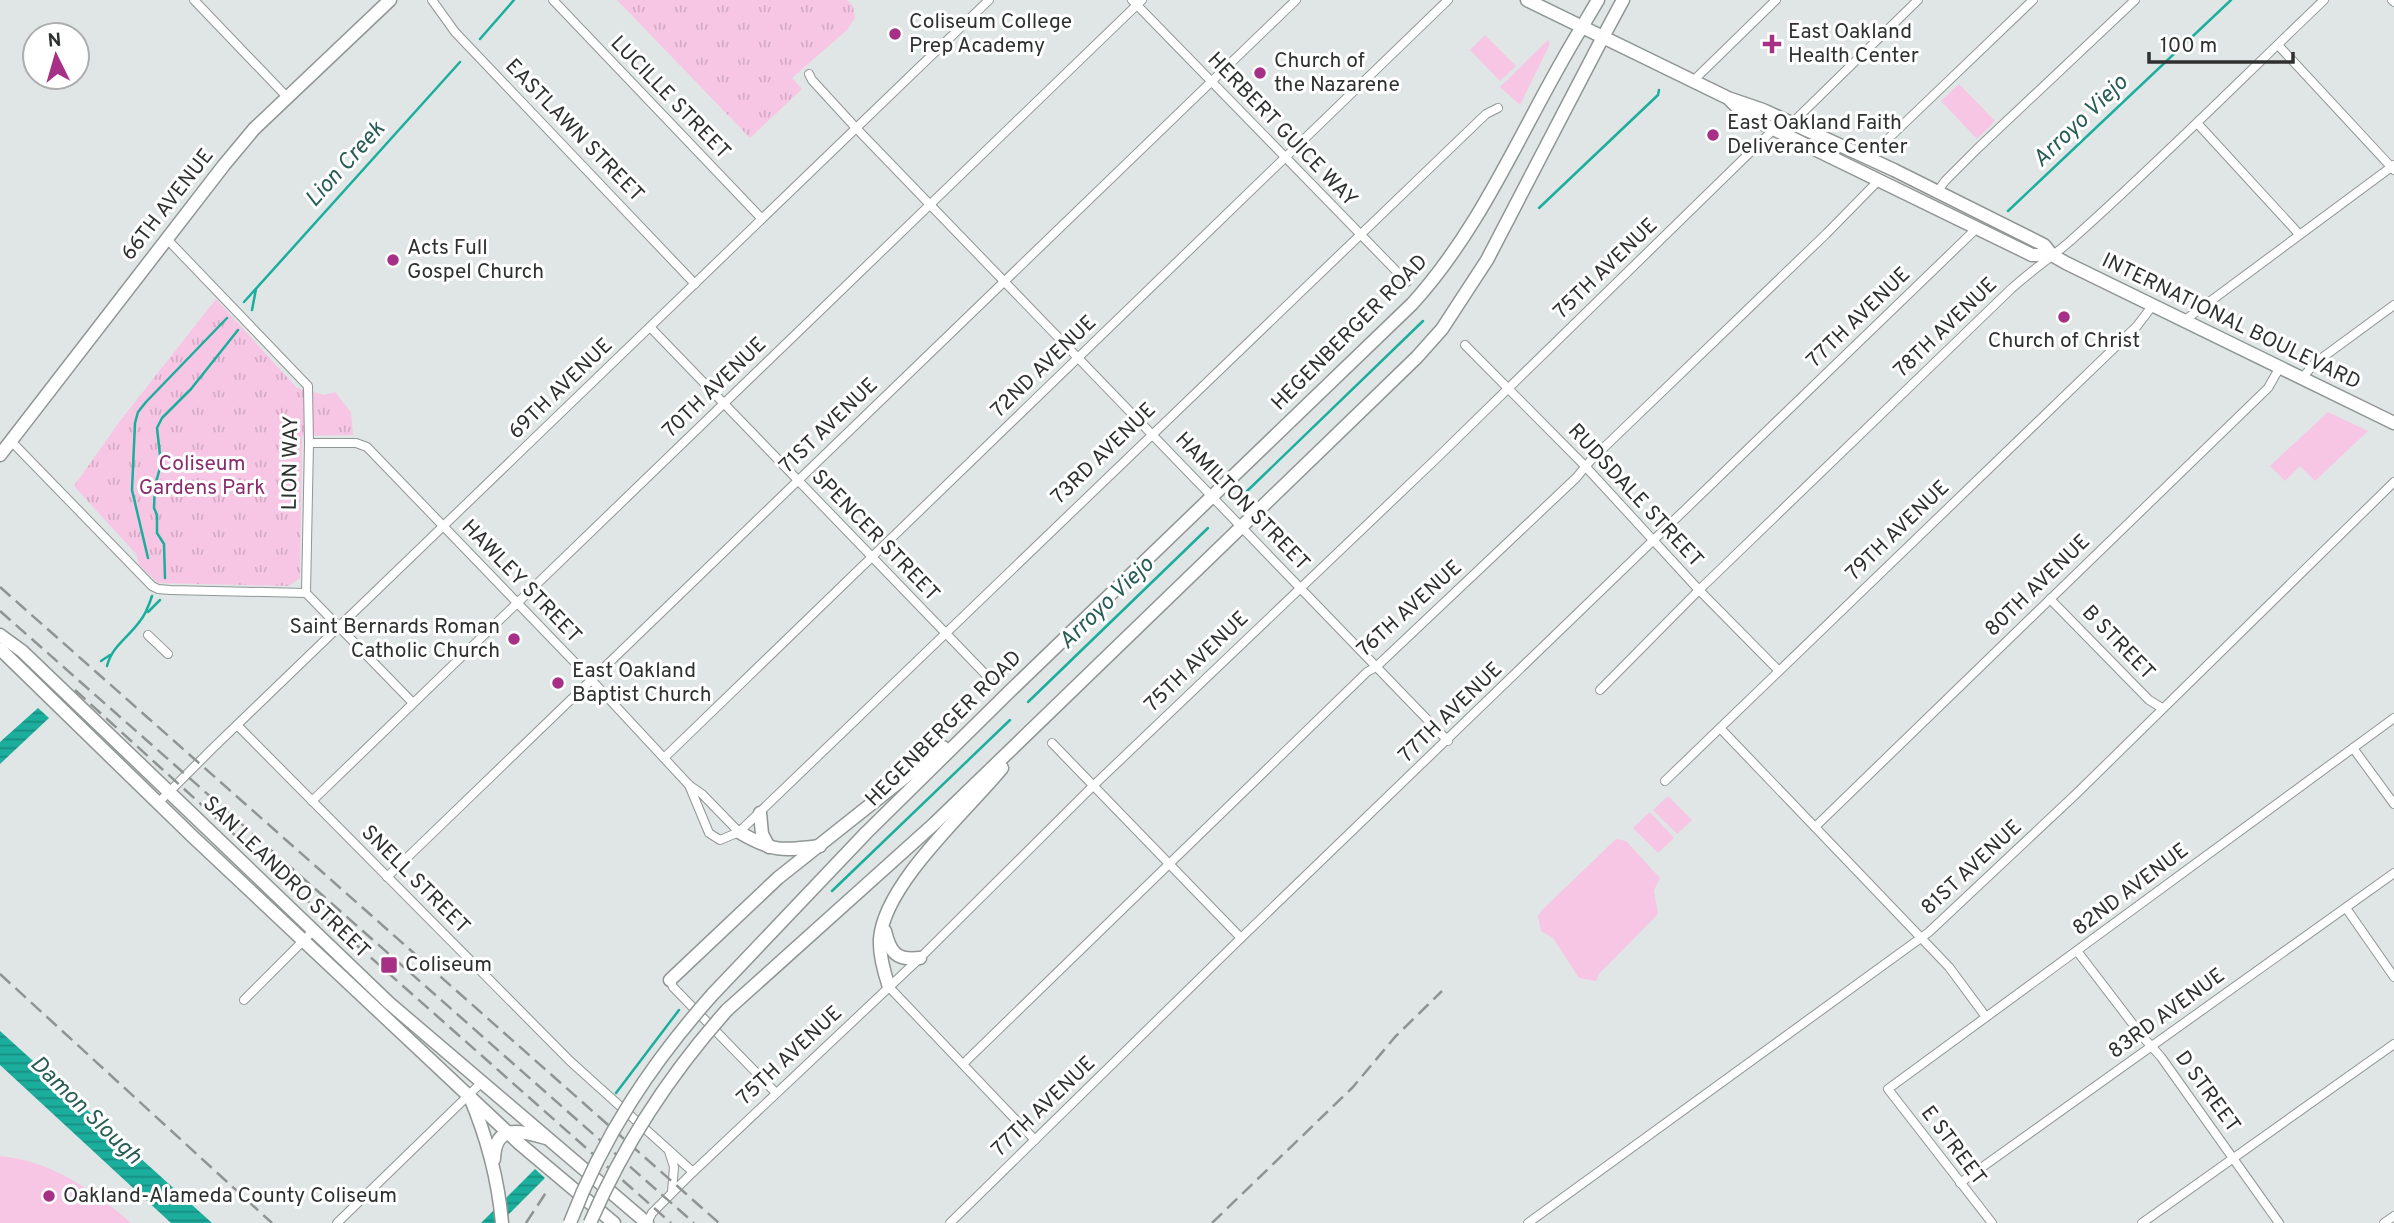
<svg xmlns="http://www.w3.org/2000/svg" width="2394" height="1223" font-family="Overpass,sans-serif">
	<defs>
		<pattern id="park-tufts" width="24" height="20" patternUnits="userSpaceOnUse" patternTransform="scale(1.75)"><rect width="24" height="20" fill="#f7c6e5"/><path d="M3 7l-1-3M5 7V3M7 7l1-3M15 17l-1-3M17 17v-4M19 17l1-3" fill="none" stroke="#d4abc5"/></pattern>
		<pattern id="water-rules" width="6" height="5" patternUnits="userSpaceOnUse" patternTransform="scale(1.75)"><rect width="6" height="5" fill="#1bae9d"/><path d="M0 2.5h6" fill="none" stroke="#188e81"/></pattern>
	</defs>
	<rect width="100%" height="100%" fill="#e0e6e5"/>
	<g fill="#f7c6e5">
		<path d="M1485,35L1516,66L1500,81L1470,50Z"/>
		<path d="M1548,40L1550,44L1520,105L1500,87Z"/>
		<path d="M1959,84L1995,121L1977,139L1941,101Z"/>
		<path d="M2328,412L2368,431L2315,481L2300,466L2285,481L2270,466Z"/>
		<path d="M1668,796L1692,820L1677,834L1653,810Z"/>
		<path d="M1650,812L1674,838L1658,853L1633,828Z"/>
		<path d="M1616,839L1626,841L1660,878L1654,890L1658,914L1599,974L1596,981L1579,978L1553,938L1541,931L1538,916L1542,910Z"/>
		<path d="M0,1156C52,1161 93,1190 131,1223H0Z"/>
	</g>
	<g fill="url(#park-tufts)">
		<path d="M617,0H847L853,6L855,18L847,30L792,78L802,89L750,138Z"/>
		<path d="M216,299L297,388L324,395L335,392L351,412L353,435L302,436L300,578L289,586L158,583L139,565L137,555L74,486L120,421Z"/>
	</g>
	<g fill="url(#water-rules)">
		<path d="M38,708L49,718L0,764V742Z"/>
		<path d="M0,1031L212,1223H171L0,1065Z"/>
		<path d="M535,1169L545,1178L500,1223H481Z"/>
	</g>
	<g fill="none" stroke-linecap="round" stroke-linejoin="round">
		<g stroke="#1bae9d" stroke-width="2.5">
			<path d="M480,39L514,0"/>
			<path d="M1539,208L1658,95L1659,90"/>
			<path d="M2008,211L2231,0"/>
			<path d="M244,302L460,62"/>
			<path d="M252,310L256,289"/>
			<path d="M1244,494L1423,321"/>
			<path d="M148,558L132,490L135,423L138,412L146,402L227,318"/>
			<path d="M165,578L164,544L157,533V515L154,508L155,486L161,464L157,428L162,418L191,389L238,330"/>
			<path d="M148,612L160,600"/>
			<path d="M101,661L110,655"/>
			<path d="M107,666C112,646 128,638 140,621C146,614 149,605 152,596"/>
			<path d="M1028,702L1208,528"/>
			<path d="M832,891L1010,720"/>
			<path d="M616,1093L679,1010"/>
		</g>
		<g stroke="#8f9694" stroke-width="10">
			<g id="street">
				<path d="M194,0L287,97"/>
				<path d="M432,0L455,32L695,284"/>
				<path d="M553,0L762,219"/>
				<path d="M1132,0L1407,282"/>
				<path d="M2392,0L2394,2"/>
				<path d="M2278,45L2394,170"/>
				<path d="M809,74L812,80L856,128L1448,741"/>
				<path d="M1693,81L1776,0"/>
				<path d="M2197,123L2299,234"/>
				<path d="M1791,124L1918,0"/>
				<path d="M1868,158L2033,0"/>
				<path d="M1938,191L1945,181L1977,149L2135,0"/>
				<path d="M166,238L308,386L309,443L306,593L412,702"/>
				<path d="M2185,320L2394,165"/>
				<path d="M650,327L989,678"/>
				<path d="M1465,345L1585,466L1699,590L1779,671"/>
				<path d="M2302,378L2315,363L2394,305"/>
				<path d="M11,441L152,586L158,589L170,590L306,593"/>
				<path d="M309,443H356L367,447L584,672L689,785L702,794L739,832"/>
				<path d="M2050,599L2149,700L2162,708"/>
				<path d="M148,635L168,654"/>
				<path d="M1600,690L1699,590L2010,290C2028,273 2049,259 2068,243C2156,165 2239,81 2324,0"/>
				<path d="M237,725L570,1061L693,1172"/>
				<path d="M1720,728L1949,967L1986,1017"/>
				<path d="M1052,743L1241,938"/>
				<path d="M2353,748L2394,804"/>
				<path d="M664,758L1448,0"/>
				<path d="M1665,781L2137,326L2153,305"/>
				<path d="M689,785L709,833L720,840L739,832L1486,114L1498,108"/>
				<path d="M312,801L1142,0"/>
				<path d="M158,803L213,748L989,0"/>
				<path d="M1815,827L2268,388L2280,367"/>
				<path d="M387,877L1296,0"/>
				<path d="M2346,908L2394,977"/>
				<path d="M2077,951L2142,1036L2161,1057L2279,1223"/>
				<path d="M670,980L673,987L776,1093"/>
				<path d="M889,987L1035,1140"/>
				<path d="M244,1000L314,930"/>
				<path d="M963,1064L1367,672L1376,667L1576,478L1591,460L1826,234L1879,180"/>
				<path d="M669,1151L674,1167L672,1192"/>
				<path d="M1960,1183L2394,873"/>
				<path d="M337,1223L481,1083"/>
				<path d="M647,1223L652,1213L693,1172L920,958L1093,786L1438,457L1774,129"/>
				<path d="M950,1223L1241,938L1977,228"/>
				<path d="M1528,1223L1929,932L2076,794L2394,482"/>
				<path d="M1992,1223L1888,1089L2394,718"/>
				<path d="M2142,1223L2394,1044"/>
				<path d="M2384,1223L2394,1216"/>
			</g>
		</g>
		<g stroke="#8f9694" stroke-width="15">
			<g id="secondary">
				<path d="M1582,27L1598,0"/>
				<path d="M1603,37L1623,0"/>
				<path d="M0,455L224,165L254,129L390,0"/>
				<path d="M0,635L22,651L389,1003L647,1223"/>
				<path d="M0,649L191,835L520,1144L614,1223"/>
			</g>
		</g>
		<g stroke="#8f9694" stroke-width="15">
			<g id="primary">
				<path d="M1527,0L1728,98L1763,110L1894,170L2044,245L2052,255L2066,263L2394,423"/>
				<path d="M1730,100L1744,114L1757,121L2032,255H2052"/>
				<path d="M760,813L762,834L769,847"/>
				<path d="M739,832C773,852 782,851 820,846"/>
				<path d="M885,931C890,952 896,961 920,958"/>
				<path d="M670,980L778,878L943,747"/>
				<path d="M889,987C884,972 879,955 880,939C884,884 967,811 1002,768"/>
				<path d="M712,995L866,833L1010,691L1412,304C1486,223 1525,119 1582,27"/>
				<path d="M727,1010L934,824L1417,357L1442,329L1487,260L1603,37"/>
				<path d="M469,1095C487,1137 498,1177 502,1223"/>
				<path d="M494,1159C495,1123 521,1131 546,1138"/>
			</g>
		</g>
		<use href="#street" stroke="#fff" stroke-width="8"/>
		<use href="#secondary" stroke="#fff" stroke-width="12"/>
		<use href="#primary" stroke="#fff" stroke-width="12"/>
		<g stroke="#8f9493" stroke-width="2.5" stroke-dasharray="14 7" stroke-linecap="butt">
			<path d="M0,587L719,1223"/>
			<path d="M0,611L694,1223"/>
			<path d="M75,690L334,925L671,1223"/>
			<path d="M0,974L272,1223"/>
			<path d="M526,1223L547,1191"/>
			<path d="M1212,1223L1353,1087L1395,1037L1442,991"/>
		</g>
		<g stroke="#8f9694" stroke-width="15" stroke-linecap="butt">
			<g id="primary-bridge">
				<path d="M570,1223C603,1136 651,1064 712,995"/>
				<path d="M590,1223C624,1144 670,1074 727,1010"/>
			</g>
		</g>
		<use href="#primary-bridge" stroke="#fff" stroke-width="12"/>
	</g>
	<g fill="#a73087" stroke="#fff" stroke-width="2.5">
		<circle cx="895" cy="34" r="7"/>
		<path d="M1768.5 33.5h7v7h7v7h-7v7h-7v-7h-7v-7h7z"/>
		<circle cx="1260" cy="73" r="7"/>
		<circle cx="1713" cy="135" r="7"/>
		<circle cx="393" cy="260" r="7"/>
		<circle cx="2064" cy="317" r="7"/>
		<circle cx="514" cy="639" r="7"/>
		<circle cx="558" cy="683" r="7"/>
		<rect x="380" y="956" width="18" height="18" rx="3.5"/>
		<circle cx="49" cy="1196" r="7"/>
	</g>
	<g text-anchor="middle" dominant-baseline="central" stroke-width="6" stroke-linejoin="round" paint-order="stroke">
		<g font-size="21" fill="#2f3131" stroke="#fff" text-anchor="start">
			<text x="909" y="22">Coliseum College<tspan x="909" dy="24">Prep Academy</tspan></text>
			<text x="1788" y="32">East Oakland<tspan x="1788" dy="24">Health Center</tspan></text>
			<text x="1274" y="61">Church of<tspan x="1274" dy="24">the Nazarene</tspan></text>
			<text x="1727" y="123">East Oakland Faith<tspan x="1727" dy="24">Deliverance Center</tspan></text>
			<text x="407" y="248">Acts Full<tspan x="407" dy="24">Gospel Church</tspan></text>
			<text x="2064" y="341" text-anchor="middle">Church of Christ</text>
			<text x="500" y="627" text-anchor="end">Saint Bernards Roman<tspan x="500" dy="24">Catholic Church</tspan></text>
			<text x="572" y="671">East Oakland<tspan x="572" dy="24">Baptist Church</tspan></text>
			<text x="405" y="965">Coliseum</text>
			<text x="63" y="1196">Oakland-Alameda County Coliseum</text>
		</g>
		<g font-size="21" fill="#2f3131" stroke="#fff">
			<text transform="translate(670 98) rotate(46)">LUCILLE STREET</text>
			<text transform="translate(1282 130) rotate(46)">HERBERT GUICE WAY</text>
			<text transform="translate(574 131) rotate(46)">EASTLAWN STREET</text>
			<text transform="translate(168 205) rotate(-52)">66TH AVENUE</text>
			<text transform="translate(1606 269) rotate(-44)">75TH AVENUE</text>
			<text transform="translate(1859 318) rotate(-44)">77TH AVENUE</text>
			<text transform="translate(2231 322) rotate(26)">INTERNATIONAL BOULEVARD</text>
			<text transform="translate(1946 328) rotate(-44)">78TH AVENUE</text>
			<text transform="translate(1350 333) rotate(-45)">HEGENBERGER ROAD</text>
			<text transform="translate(1044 367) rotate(-44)">72ND AVENUE</text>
			<text transform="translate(715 388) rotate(-44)">70TH AVENUE</text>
			<text transform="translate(561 389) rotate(-44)">69TH AVENUE</text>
			<text transform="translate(829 426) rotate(-44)">71ST AVENUE</text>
			<text transform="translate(1104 454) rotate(-44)">73RD AVENUE</text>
			<text transform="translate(291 463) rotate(-89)">LION WAY</text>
			<text transform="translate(1635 496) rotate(47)">RUDSDALE STREET</text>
			<text transform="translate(1242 502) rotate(46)">HAMILTON STREET</text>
			<text transform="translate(1898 531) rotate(-44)">79TH AVENUE</text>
			<text transform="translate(875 536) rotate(46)">SPENCER STREET</text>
			<text transform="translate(521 582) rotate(46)">HAWLEY STREET</text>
			<text transform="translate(2038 586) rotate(-44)">80TH AVENUE</text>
			<text transform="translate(1410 609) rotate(-42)">76TH AVENUE</text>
			<text transform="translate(2118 643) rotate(46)">B STREET</text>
			<text transform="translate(1197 662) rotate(-44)">75TH AVENUE</text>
			<text transform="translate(1451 713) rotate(-44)">77TH AVENUE</text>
			<text transform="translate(944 729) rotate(-45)">HEGENBERGER ROAD</text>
			<text transform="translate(1972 868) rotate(-43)">81ST AVENUE</text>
			<text transform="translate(286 878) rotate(44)">SAN LEANDRO STREET</text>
			<text transform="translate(415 880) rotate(45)">SNELL STREET</text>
			<text transform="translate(2131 890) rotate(-37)">82ND AVENUE</text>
			<text transform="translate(2167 1014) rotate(-36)">83RD AVENUE</text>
			<text transform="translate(790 1056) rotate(-43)">75TH AVENUE</text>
			<text transform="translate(2207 1092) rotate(54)">D STREET</text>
			<text transform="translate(1044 1107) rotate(-44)">77TH AVENUE</text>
			<text transform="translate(1953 1146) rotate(53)">E STREET</text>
		</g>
		<g font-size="21" fill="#892d6f" stroke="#fff">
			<text x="202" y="464">Coliseum<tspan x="202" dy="24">Gardens Park</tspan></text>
		</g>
		<g font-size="23" font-style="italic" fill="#285d55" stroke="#fff">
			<text transform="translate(2081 122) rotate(-44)">Arroyo Viejo</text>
			<text transform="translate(346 165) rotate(-48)">Lion Creek</text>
			<text transform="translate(1107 604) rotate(-44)">Arroyo Viejo</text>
			<text transform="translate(85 1111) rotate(44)">Damon Slough</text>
		</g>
	</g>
	<g transform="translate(56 56) rotate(355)"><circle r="33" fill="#ffffff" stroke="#acadad" stroke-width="2"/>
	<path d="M0-5L12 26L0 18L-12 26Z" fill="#a73087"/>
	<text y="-10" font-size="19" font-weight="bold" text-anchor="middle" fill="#2f3131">N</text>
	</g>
	<path d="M2149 52v10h144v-10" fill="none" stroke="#2f3131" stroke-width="3.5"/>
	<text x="2160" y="52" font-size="21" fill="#2f3131" stroke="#ffffff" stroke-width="5" paint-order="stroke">100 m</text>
</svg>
